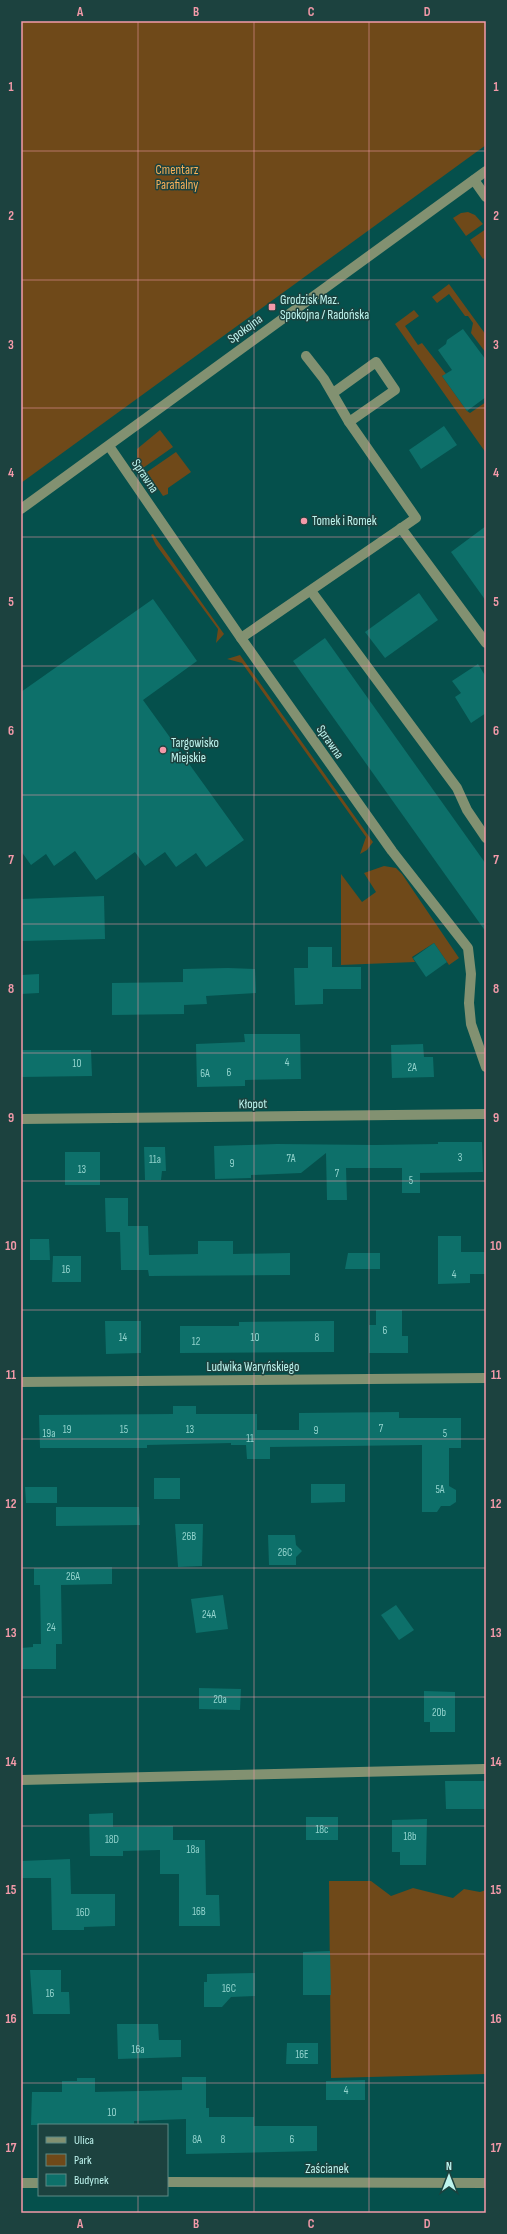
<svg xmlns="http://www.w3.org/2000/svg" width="507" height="2234" font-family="'Sofia Sans Condensed',sans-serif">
	<rect width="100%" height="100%" fill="#05504c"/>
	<g fill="#6f4919">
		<path d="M21,21H486V145L21,483Z"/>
		<path d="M468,212L475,215L483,224L466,236L453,218L461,213Z"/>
		<path d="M486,229V257L483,259L470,240Z"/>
		<path d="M449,284L486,335V353L471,333L473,323L468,316H465L449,294L437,303L432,297Z"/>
		<path d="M414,310L419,316L405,326L418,345L422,343L446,374L442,376L467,411L470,413L486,402V453L395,324Z"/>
		<path d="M160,430L173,447L143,468L137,457V449Z"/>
		<path d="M176,452L191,472L168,488V494L163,496L147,472Z"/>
		<path d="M153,534L224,634L216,643L218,629L156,545L151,535Z"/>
		<path d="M240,655L373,842L367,850L360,854L366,837L242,663L227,659Z"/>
		<path d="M384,866L396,868L402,874L459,958L449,965L434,943L412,957L415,962L341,965V874L362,902L376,892L364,873Z"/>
		<path d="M329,1881H371L391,1896L413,1888L453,1898L464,1889L480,1892L486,1890V2074L331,2078Z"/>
	</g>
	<g fill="#0d706a">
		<path d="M463,329L486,360V397L467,411L442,376L452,370L438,350L446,344L447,340Z"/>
		<path d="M444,426L457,445L421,469L409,450Z"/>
		<path d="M486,526V601L451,552Z"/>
		<path d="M419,593L438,620L385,658L365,632Z"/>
		<path d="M153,599L197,661L143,700L244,840L206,867L196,853L176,867L165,852L145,866L135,852L96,880L75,851L54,866L46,854L31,865L21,851V692Z"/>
		<path d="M325,638L486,864V932L293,661Z"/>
		<path d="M478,664L486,677V713L471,723L455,697L461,693L452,681Z"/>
		<path d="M104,896L105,939L21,941V899Z"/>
		<path d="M434,943L447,962L426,977L413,958Z"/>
		<path d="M308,947H332V967H361V989H323V1004L295,1005L294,968H308Z"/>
		<path d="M228,968L255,969L256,993L206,996L207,1004L184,1005V1014L112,1015V983L183,982V969Z"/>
		<path d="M39,974V993L21,994V975Z"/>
		<path d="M244,1034H300L301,1079L245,1080V1086L197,1087L196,1044L245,1042Z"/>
		<path d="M423,1044L424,1057H433L434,1077L392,1078L391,1045Z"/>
		<path d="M21,1050H91L92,1076L21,1077Z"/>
		<path d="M438,1142H482L483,1172L420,1173V1193H402V1168H346L347,1200H327L326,1153L301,1173L251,1175V1178L215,1179L214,1146L277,1144L375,1145L438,1144Z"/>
		<path d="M144,1147H165L166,1171H162L161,1180H145Z"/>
		<rect x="65" y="1152" width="35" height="33"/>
		<path d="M105,1198H128V1226H148L149,1255L198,1254V1241H233V1254L290,1253V1275L149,1276L148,1270H121L120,1232H106Z"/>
		<path d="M438,1236H461V1252H486V1274H470V1283L438,1284Z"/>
		<path d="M30,1239H49L50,1260H30Z"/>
		<path d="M348,1253H380V1269H345Z"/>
		<path d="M53,1256H81V1282H52Z"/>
		<path d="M376,1310H402V1336H408V1353H369V1325H376Z"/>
		<path d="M105,1321H141V1353L106,1354Z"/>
		<path d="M334,1321V1352L180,1353V1326H239V1322Z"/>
		<path d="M173,1406H196V1414H257V1430H299V1413L399,1412V1418H461V1448H449V1486L456,1490V1502L450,1506H441L437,1512H422V1445L270,1447V1459H247L246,1445H231V1443L147,1445V1448H40L39,1415L173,1414Z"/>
		<rect x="154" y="1478" width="26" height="21"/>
		<path d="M311,1484H345V1502L311,1503Z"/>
		<path d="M25,1487H57V1503H26Z"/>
		<path d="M56,1507H139L140,1525L56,1526Z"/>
		<path d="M175,1524H203L202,1566L178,1567Z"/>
		<path d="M268,1535H295L296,1545L302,1551L296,1557V1565H269Z"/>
		<path d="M112,1567V1584L61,1585L62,1644H56V1669H21V1648L33,1647V1644H41L40,1585H34V1568Z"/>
		<path d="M223,1595L228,1629L196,1633L191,1599Z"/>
		<path d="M396,1605L414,1630L399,1640L381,1615Z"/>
		<path d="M199,1688L241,1689L240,1710L199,1709Z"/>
		<path d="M424,1691L455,1692V1732H430V1722H424Z"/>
		<path d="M445,1781H486V1809H446Z"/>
		<path d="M113,1813V1827L173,1826V1840H205L206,1895H219L220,1926H179V1874H160V1850L123,1851V1856H90L89,1814Z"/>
		<rect x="306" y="1817" width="32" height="23"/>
		<path d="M427,1819L426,1865H400V1852H392V1820Z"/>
		<path d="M70,1859L71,1894H115V1926L84,1927V1930H52L51,1878H21V1861Z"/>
		<path d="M330,1951L331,1995H303V1952Z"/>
		<path d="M30,1970H61V1992H69L70,2014H33Z"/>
		<path d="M255,1973V1996L231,1997L222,2007H204V1982H207V1974Z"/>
		<path d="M117,2024H158L159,2040H181V2057L118,2059Z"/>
		<path d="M287,2043H318V2064H286Z"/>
		<path d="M182,2077H206V2108H209V2117H254V2126H317V2151L186,2154V2119L134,2121V2125H31L32,2092H62V2081H77V2078H95V2092L182,2090Z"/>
		<path d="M365,2080V2100H326V2081Z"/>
	</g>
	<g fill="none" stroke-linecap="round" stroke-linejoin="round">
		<g stroke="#829171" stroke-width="10">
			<path d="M474,180L486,197"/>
			<path d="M333,393L376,362L395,390L349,422"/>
			<path d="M109,446L241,638L392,851L468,948L471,974L469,1003L471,1024L486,1067"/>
			<path d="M21,509L486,171"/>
			<path d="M401,528L486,643"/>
			<path d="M311,591L457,788L467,810L486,838"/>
			<path d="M241,638L416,518L349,422L324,379L306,356"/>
			<path d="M21,1119L486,1114"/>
			<path d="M21,1382L486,1378"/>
			<path d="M21,1780L484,1769"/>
			<path d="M167,2182L486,2183"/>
			<path d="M21,2183H39"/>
		</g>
	</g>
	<path fill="none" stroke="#f39aa9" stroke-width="1" stroke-opacity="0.55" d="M138,21V2125M254,21V2213M369,21V2213M21,151H486M21,280H486M21,408H486M21,537H486M21,666H486M21,795H486M21,924H486M21,1053H486M21,1181H486M21,1310H486M21,1439H486M21,1568H486M21,1697H486M21,1826H486M21,1954H486M21,2083H486M138,2195V2213"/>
	<g fill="#f39aa9" stroke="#1c423f" stroke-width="1.5">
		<rect x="268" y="303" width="8" height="8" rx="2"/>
		<circle cx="304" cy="521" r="4"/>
		<circle cx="163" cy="750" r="4"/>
	</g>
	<g text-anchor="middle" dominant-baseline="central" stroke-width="3" stroke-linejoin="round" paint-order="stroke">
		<g font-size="11" fill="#92d3cd">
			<text x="287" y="1062">4</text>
			<text x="77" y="1063">10</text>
			<text x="412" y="1067">2A</text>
			<text x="229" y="1072">6</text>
			<text x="205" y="1073">6A</text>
			<text x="460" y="1157">3</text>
			<text x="291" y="1158">7A</text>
			<text x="155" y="1159">11a</text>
			<text x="232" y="1163">9</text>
			<text x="82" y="1169">13</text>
			<text x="337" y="1173">7</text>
			<text x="411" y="1180">5</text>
			<text x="66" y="1269">16</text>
			<text x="454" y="1274">4</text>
			<text x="385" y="1330">6</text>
			<text x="123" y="1337">14</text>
			<text x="255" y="1337">10</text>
			<text x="317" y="1337">8</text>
			<text x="196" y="1341">12</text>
			<text x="381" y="1428">7</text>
			<text x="67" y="1429">19</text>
			<text x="124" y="1429">15</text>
			<text x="190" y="1429">13</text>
			<text x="316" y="1430">9</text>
			<text x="49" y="1433">19a</text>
			<text x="445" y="1433">5</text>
			<text x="250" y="1438">11</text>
			<text x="440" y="1489">5A</text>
			<text x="189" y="1536">26B</text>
			<text x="285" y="1552">26C</text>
			<text x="73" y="1576">26A</text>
			<text x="209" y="1614">24A</text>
			<text x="51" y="1627">24</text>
			<text x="220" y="1699">20a</text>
			<text x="439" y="1712">20b</text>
			<text x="322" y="1829">18c</text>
			<text x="410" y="1836">18b</text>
			<text x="112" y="1839">18D</text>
			<text x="193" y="1849">18a</text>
			<text x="199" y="1911">16B</text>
			<text x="83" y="1912">16D</text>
			<text x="229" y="1988">16C</text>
			<text x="50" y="1993">16</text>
			<text x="138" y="2049">16a</text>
			<text x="302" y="2054">16E</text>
			<text x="346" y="2090">4</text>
			<text x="112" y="2112">10</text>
			<text x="197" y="2139">8A</text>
			<text x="223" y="2139">8</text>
			<text x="292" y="2139">6</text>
		</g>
		<g font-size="13" fill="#fab159" stroke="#1c423f">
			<text x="177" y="170">Cmentarz<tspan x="177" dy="15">Parafialny</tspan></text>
		</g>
		<g font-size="13" fill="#bef4ee" stroke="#1c423f" text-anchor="start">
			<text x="280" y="300">Grodzisk Maz.<tspan x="280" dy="15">Spokojna / Radońska</tspan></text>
			<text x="312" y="521">Tomek i Romek</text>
			<text x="171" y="743">Targowisko<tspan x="171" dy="15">Miejskie</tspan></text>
		</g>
		<g font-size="13" fill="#bef4ee" stroke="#1c423f">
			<text transform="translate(245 329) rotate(-36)">Spokojna</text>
			<text transform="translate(145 476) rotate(56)">Sprawna</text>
			<text transform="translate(330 742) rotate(55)">Sprawna</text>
			<text transform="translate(253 1104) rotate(-1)">Kłopot</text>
			<text x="253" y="1367">Ludwika Waryńskiego</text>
			<text x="327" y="2169">Zaścianek</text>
		</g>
	</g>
	<rect width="507" height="2234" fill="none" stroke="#1c423f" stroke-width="44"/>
	<rect x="38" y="2124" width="130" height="72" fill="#1c423f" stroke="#5d8985"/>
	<rect x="46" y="2137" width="20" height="6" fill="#829171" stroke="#5d8985"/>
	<text x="74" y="2144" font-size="12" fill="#bef4ee">Ulica</text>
	<rect x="46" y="2154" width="20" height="12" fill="#6f4919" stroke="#5d8985"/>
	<text x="74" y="2164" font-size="12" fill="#bef4ee">Park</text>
	<rect x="46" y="2174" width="20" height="12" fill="#0d706a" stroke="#5d8985"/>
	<text x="74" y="2184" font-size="12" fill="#bef4ee">Budynek</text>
	<g transform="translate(449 2176)" stroke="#1c423f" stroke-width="3" paint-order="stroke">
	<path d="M0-3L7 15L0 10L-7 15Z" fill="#bef4ee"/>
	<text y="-6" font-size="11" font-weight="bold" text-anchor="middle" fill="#bef4ee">N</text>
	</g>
	<rect x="22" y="22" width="463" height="2190" fill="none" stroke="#f39aa9" stroke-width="1.5"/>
	<g font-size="13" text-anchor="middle" font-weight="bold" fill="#f39aa9">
		<text x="80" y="16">A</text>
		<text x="196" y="16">B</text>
		<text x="311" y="16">C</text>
		<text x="427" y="16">D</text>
		<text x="11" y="91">1</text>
		<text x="496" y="91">1</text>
		<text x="11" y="220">2</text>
		<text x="496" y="220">2</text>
		<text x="11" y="349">3</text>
		<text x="496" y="349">3</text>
		<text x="11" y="477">4</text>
		<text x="496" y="477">4</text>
		<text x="11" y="606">5</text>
		<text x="496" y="606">5</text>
		<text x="11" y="735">6</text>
		<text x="496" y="735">6</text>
		<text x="11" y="864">7</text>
		<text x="496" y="864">7</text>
		<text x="11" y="993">8</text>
		<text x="496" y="993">8</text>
		<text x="11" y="1122">9</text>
		<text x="496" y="1122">9</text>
		<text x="11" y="1250">10</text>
		<text x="496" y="1250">10</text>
		<text x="11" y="1379">11</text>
		<text x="496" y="1379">11</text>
		<text x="11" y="1508">12</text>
		<text x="496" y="1508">12</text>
		<text x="11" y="1637">13</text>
		<text x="496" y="1637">13</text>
		<text x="11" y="1766">14</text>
		<text x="496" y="1766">14</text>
		<text x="11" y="1894">15</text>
		<text x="496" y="1894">15</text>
		<text x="11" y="2023">16</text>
		<text x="496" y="2023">16</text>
		<text x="11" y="2152">17</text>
		<text x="496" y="2152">17</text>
		<text x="80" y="2228">A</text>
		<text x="196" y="2228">B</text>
		<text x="311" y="2228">C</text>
		<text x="427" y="2228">D</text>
	</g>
</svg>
